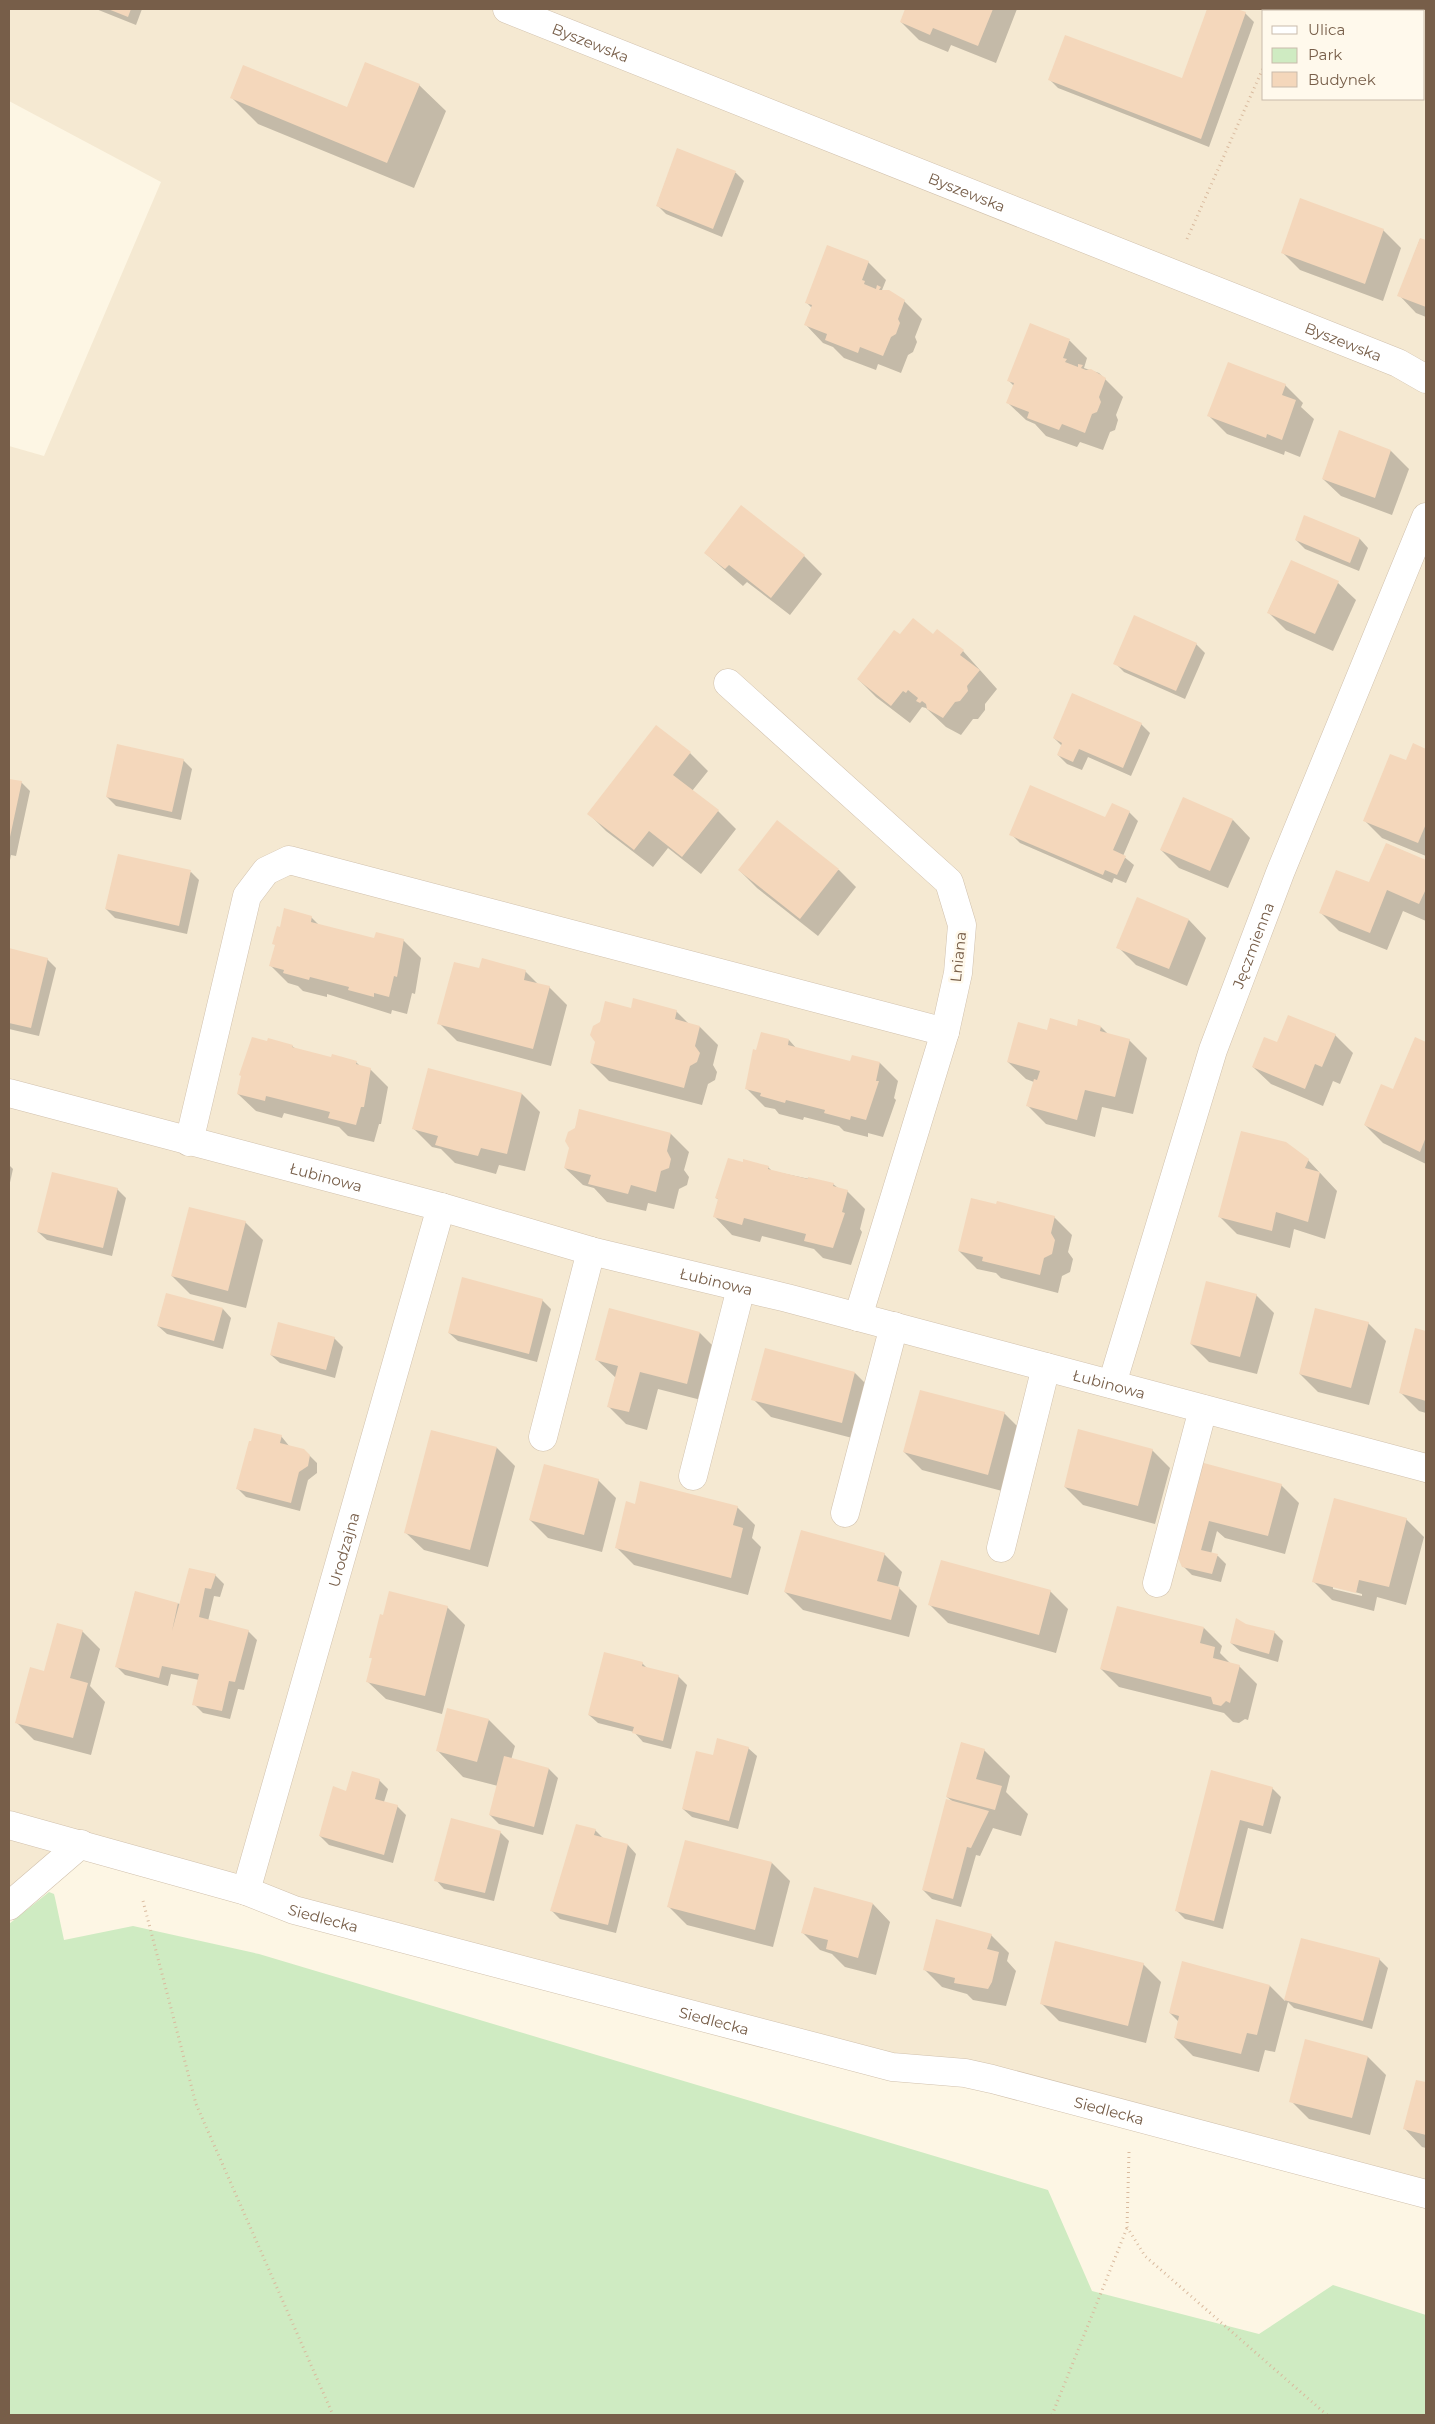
<svg xmlns="http://www.w3.org/2000/svg" width="1435" height="2424" font-family="Montserrat,sans-serif">
	<rect width="100%" height="100%" fill="#fdf6e4"/>
	<path fill="#f5e9d2" fill-rule="evenodd" d="M9,9H1426V2194L81,1844L9,1906V446L44,456L161,182L9,101ZM1264,11H1424V99H1264Z"/>
	<path fill="#cfebc2" d="M49,1892L54,1894L55,1898L64,1940L133,1926L259,1954L1048,2190L1092,2291L1259,2334L1333,2285L1426,2315V2415H9V1924Z"/>
	<g fill="#0003" fill-rule="evenodd">
		<path d="M96,9H142L136,25Z"/>
		<path d="M907,9H1017L996,63L951,45L948,52L919,40L901,22Z"/>
		<path d="M1208,9H1233L1245,13L1254,22L1209,147L1058,88L1050,80L1183,79Z"/>
		<path d="M419,85L446,111L414,188L258,124L232,98L347,109Z"/>
		<path d="M678,149L736,173L744,181L722,237L666,214L657,205Z"/>
		<path d="M1383,230L1401,248L1383,301L1300,270L1282,252Z"/>
		<path d="M1420,239L1426,242V317L1416,313L1399,295Z"/>
		<path d="M868,262L886,280L882,290L904,301L922,319L915,337L917,342L913,352L908,355L901,373L878,364L876,370L844,358L833,347L823,343L806,325L812,308L807,303Z"/>
		<path d="M1030,325L1070,341L1087,358L1084,368L1099,373L1123,397L1116,415L1118,420L1115,430L1110,432L1103,450L1080,442L1077,447L1046,436L1035,424L1026,420L1008,403L1014,386L1009,381Z"/>
		<path d="M1285,385L1303,403L1301,407L1314,419L1300,457L1285,451L1284,455L1227,434L1209,416Z"/>
		<path d="M1340,431L1391,451L1409,469L1392,515L1341,496L1323,479Z"/>
		<path d="M742,507L804,556L822,574L790,615L747,582L743,586L705,553Z"/>
		<path d="M1305,517L1360,539L1368,548L1359,571L1305,549L1296,540Z"/>
		<path d="M1291,562L1338,583L1356,600L1333,651L1286,630L1268,612Z"/>
		<path d="M933,635L963,651L997,689L985,704V710L978,719H973L961,735L946,727L926,708L922,707L910,723L876,697L858,679L901,636Z"/>
		<path d="M1196,644L1205,653L1185,699L1124,672L1115,663Z"/>
		<path d="M1141,724L1150,733L1131,776L1088,757L1082,770L1067,764L1058,755L1062,746L1054,738Z"/>
		<path d="M656,727L690,753L708,771L692,791L718,811L736,829L701,874L668,848L653,867L606,831L589,814Z"/>
		<path d="M1414,745L1426,750V856L1382,838L1364,820L1407,762Z"/>
		<path d="M183,760L192,769L181,820L116,806L107,797Z"/>
		<path d="M9,780L21,782L30,791L16,856L11,855L9,865Z"/>
		<path d="M1129,812L1138,821L1123,856L1134,865L1126,883L1114,878L1112,883L1020,843L1011,834L1106,819Z"/>
		<path d="M1233,820L1250,838L1228,888L1179,868L1161,850Z"/>
		<path d="M1387,844L1426,861V921L1403,911L1387,950L1339,931L1321,913L1375,887Z"/>
		<path d="M739,870H839L856,887L818,936L757,888Z"/>
		<path d="M191,872L199,880L187,934L115,918L106,909Z"/>
		<path d="M311,917L320,926L375,940H403L421,958L415,994L412,993L407,1014L392,1010L391,1014L327,994V997L303,991L298,986L288,983L271,966Z"/>
		<path d="M1189,920L1206,938L1187,986L1136,965L1118,947Z"/>
		<path d="M9,949L47,959L56,968L39,1036L9,1029Z"/>
		<path d="M480,970L525,971L539,985L549,987L567,1005L551,1066L457,1041L439,1023Z"/>
		<path d="M632,1010L676,1011L689,1024L700,1027L718,1045L713,1065L717,1072L715,1080L708,1084L702,1105L609,1081L591,1063L596,1042Z"/>
		<path d="M1078,1027H1101L1109,1035L1129,1040L1147,1058L1133,1114L1102,1107L1095,1137L1046,1124L1028,1106L1034,1082L1026,1079L1008,1062L1047,1031Z"/>
		<path d="M1335,1035L1353,1053L1340,1084L1333,1081L1323,1106L1271,1084L1253,1067L1278,1044Z"/>
		<path d="M1416,1039L1426,1043V1164L1383,1143L1365,1125L1394,1091Z"/>
		<path d="M789,1040L797,1049L851,1063H880L898,1081L894,1098L896,1100L883,1137L868,1133V1137L844,1131L839,1126L804,1117L803,1120L779,1114L775,1109L765,1107L747,1089L757,1051Z"/>
		<path d="M292,1046L296,1049L332,1059L356,1062L360,1066L370,1069L388,1087L381,1124H379L374,1142L348,1136L339,1127L284,1113L282,1118L256,1111L238,1094Z"/>
		<path d="M429,1070L522,1094L540,1112L525,1171L499,1165L496,1174L455,1163L441,1149L432,1147L414,1129Z"/>
		<path d="M580,1111L671,1134L689,1152L684,1170L689,1177L687,1185L679,1189L674,1209L648,1203L646,1211L607,1202L594,1188L583,1185L565,1168Z"/>
		<path d="M1308,1160L1337,1191L1325,1239L1294,1229L1290,1248L1237,1234L1219,1216Z"/>
		<path d="M744,1164L768,1167L772,1171L833,1184L838,1188L847,1191L865,1209L860,1229L862,1232L851,1265L823,1258L814,1249L762,1236L760,1242L732,1235L715,1217L719,1200L716,1198Z"/>
		<path d="M9,1165L13,1169L9,1187Z"/>
		<path d="M117,1189L126,1198L112,1256L47,1240L38,1232Z"/>
		<path d="M1054,1217L1072,1235L1068,1252L1073,1259L1070,1272L1062,1276L1058,1293L1001,1278L996,1273L977,1269L959,1251Z"/>
		<path d="M245,1222L263,1240L246,1308L190,1294L172,1276Z"/>
		<path d="M1256,1295L1274,1313L1257,1374L1209,1362L1191,1344Z"/>
		<path d="M542,1300L551,1309L537,1362L458,1341L449,1333Z"/>
		<path d="M223,1309L231,1318L223,1349L167,1334L158,1326Z"/>
		<path d="M1368,1323L1386,1341L1369,1405L1318,1392L1300,1374Z"/>
		<path d="M1416,1330L1426,1332V1413L1419,1411L1401,1393Z"/>
		<path d="M700,1333L718,1351L705,1401L658,1389L647,1430L626,1424L608,1406L616,1378L597,1360Z"/>
		<path d="M334,1338L343,1347L335,1378L280,1363L271,1355Z"/>
		<path d="M855,1373L873,1391L860,1440L771,1417L753,1399Z"/>
		<path d="M1004,1413L1022,1431L1006,1492L922,1470L904,1452Z"/>
		<path d="M432,1431L497,1448L515,1466L488,1567L424,1550L406,1533Z"/>
		<path d="M281,1436L290,1447L308,1454L317,1463V1473L308,1480L300,1511L246,1497L238,1489Z"/>
		<path d="M1152,1450L1170,1468L1155,1524L1083,1505L1065,1487Z"/>
		<path d="M1201,1463L1281,1485L1299,1503L1285,1554L1225,1538L1217,1531L1211,1554L1218,1556L1226,1564L1221,1582L1192,1575L1183,1566Z"/>
		<path d="M598,1480L616,1498L602,1552L548,1538L530,1520Z"/>
		<path d="M636,1505L737,1507L755,1525L752,1538L761,1547L748,1595L634,1565L616,1547Z"/>
		<path d="M1406,1519L1424,1537L1406,1605L1377,1597L1374,1611L1332,1600L1314,1582ZM1333,1586L1362,1594V1596L1333,1589Z"/>
		<path d="M884,1554L902,1572L898,1587L917,1606L909,1637L803,1610L785,1592Z"/>
		<path d="M215,1575L224,1584L220,1597L214,1596L208,1621L248,1631L257,1640L244,1690L238,1689L230,1719L203,1713L194,1704L199,1680L171,1674L168,1686L125,1675L117,1667L135,1593L180,1604Z"/>
		<path d="M1050,1591L1068,1609L1056,1653L948,1623L930,1605Z"/>
		<path d="M447,1607L465,1625L442,1714L386,1699L368,1682L373,1660L371,1657L384,1616Z"/>
		<path d="M1246,1625L1274,1632L1283,1641L1278,1662L1240,1651L1231,1643Z"/>
		<path d="M1204,1628L1222,1646L1220,1653L1230,1663L1239,1666L1257,1684L1248,1720L1245,1719L1239,1723L1233,1722L1224,1713L1119,1687L1101,1669Z"/>
		<path d="M82,1631L100,1649L90,1686L105,1702L91,1755L34,1740L16,1722L45,1672Z"/>
		<path d="M642,1663L648,1669L678,1676L687,1685L671,1749L643,1742L634,1732L598,1723L589,1715Z"/>
		<path d="M489,1720L515,1746L511,1760L549,1769L558,1778L543,1835L499,1824L490,1815L498,1786L463,1777L437,1750Z"/>
		<path d="M748,1748L757,1756L738,1829L692,1817L683,1809L714,1757Z"/>
		<path d="M984,1750L1010,1776L1006,1792L1028,1814L1021,1836L993,1828L980,1856L976,1855L961,1907L932,1899L923,1890L952,1801L947,1797Z"/>
		<path d="M1212,1772L1272,1788L1281,1797L1271,1834L1248,1828L1223,1929L1185,1919L1176,1910Z"/>
		<path d="M379,1780L388,1789L384,1802L397,1806L406,1815L393,1863L329,1845L320,1836L347,1792Z"/>
		<path d="M595,1830L604,1839L628,1845L636,1854L616,1933L560,1919L551,1910Z"/>
		<path d="M500,1832L509,1841L494,1901L444,1889L436,1880Z"/>
		<path d="M772,1863L790,1881L773,1947L687,1925L669,1907Z"/>
		<path d="M873,1904L890,1922L876,1975L845,1967L832,1954L820,1950L802,1932Z"/>
		<path d="M991,1935L1009,1953L1007,1961L1016,1971L1006,2006L973,2000L967,1994L942,1987L924,1969Z"/>
		<path d="M1302,1940L1379,1959L1388,1968L1372,2029L1294,2008L1288,2002L1275,2052L1265,2050L1259,2072L1193,2056L1175,2038L1179,2022L1170,2013L1270,1986L1285,2001Z"/>
		<path d="M1143,1964L1161,1982L1146,2043L1059,2021L1041,2003Z"/>
		<path d="M1306,2041L1368,2057L1386,2075L1370,2135L1309,2119L1291,2101Z"/>
		<path d="M1417,2081L1426,2084V2148L1422,2147L1405,2129Z"/>
	</g>
	<g fill="#f4d7bb">
		<path d="M108,9H131L128,17Z"/>
		<path d="M905,9H993L978,46L933,28L930,35L900,22Z"/>
		<path d="M1207,9H1237L1246,12L1201,139L1048,80L1065,35L1182,78Z"/>
		<path d="M365,62L420,84L387,163L230,98L243,65L347,107Z"/>
		<path d="M677,148L736,171L713,229L656,206Z"/>
		<path d="M1300,198L1384,229L1365,284L1281,253Z"/>
		<path d="M1420,238L1426,240V307L1397,296Z"/>
		<path d="M827,245L869,261L862,280L865,281L864,284L876,289L877,285L881,287L879,290H889L905,300L898,319L900,323L896,334L891,337L883,356L860,347L858,353L825,340L827,334L804,325L812,305L805,303Z"/>
		<path d="M1030,323L1070,339L1063,358L1067,359L1065,362L1078,367V364L1083,365L1081,368L1086,370L1091,369L1106,378L1099,397L1101,402L1097,412L1092,414L1085,433L1062,424L1059,430L1027,418L1029,412L1006,403L1014,383L1007,381Z"/>
		<path d="M1228,362L1286,384L1282,395L1296,400L1282,440L1267,434L1266,438L1207,416Z"/>
		<path d="M1339,430L1391,450L1375,498L1322,479Z"/>
		<path d="M741,505L805,555L771,598L729,565L725,569L704,553Z"/>
		<path d="M1304,515L1360,538L1350,563L1295,540Z"/>
		<path d="M1291,560L1339,581L1315,634L1267,613Z"/>
		<path d="M1134,615L1197,643L1176,691L1113,664Z"/>
		<path d="M913,618L933,634L937,629L964,650L960,655L980,670L967,686L968,691L960,701L955,702L943,718L927,709L926,704L922,701L920,703L916,701L918,698L908,690L906,693L903,691L891,706L857,679L894,630L900,634Z"/>
		<path d="M1072,693L1142,723L1123,768L1079,749L1073,762L1057,755L1062,743L1053,738Z"/>
		<path d="M656,725L691,752L673,775L719,810L682,857L649,831L634,850L587,814Z"/>
		<path d="M1413,743L1426,749V824L1418,843L1363,821L1390,754L1406,760Z"/>
		<path d="M117,744L184,759L172,812L106,797Z"/>
		<path d="M9,779L22,781L10,837H9Z"/>
		<path d="M1030,785L1105,817L1112,803L1130,811L1113,850L1126,856L1117,875L1105,870L1103,875L1009,835Z"/>
		<path d="M1183,797L1233,819L1210,871L1160,850Z"/>
		<path d="M777,820L839,869L800,919L738,870Z"/>
		<path d="M1386,843L1426,860V889L1419,904L1387,890L1370,933L1319,913L1336,870L1369,882Z"/>
		<path d="M118,854L191,870L179,926L105,909Z"/>
		<path d="M1137,897L1189,919L1169,969L1116,948Z"/>
		<path d="M284,908L312,916L311,922L374,938L376,932L404,939L397,977L394,976L389,997L374,993V997L348,990L349,987L310,977L309,980L283,973L284,970L269,966L275,945L272,944L277,926L280,927Z"/>
		<path d="M9,948L48,958L31,1028L9,1023Z"/>
		<path d="M482,958L526,970L524,980L550,986L533,1049L437,1024L454,962L479,968Z"/>
		<path d="M633,998L677,1010L675,1019L700,1026L695,1046L700,1053L697,1062L690,1066L684,1088L590,1063L595,1042L590,1035L593,1026L600,1022L605,1001L631,1008Z"/>
		<path d="M1288,1015L1336,1034L1322,1067L1315,1064L1305,1089L1252,1067L1264,1037L1277,1042Z"/>
		<path d="M1050,1018L1077,1026L1078,1019L1101,1026L1100,1031L1130,1039L1115,1097L1085,1090L1077,1120L1026,1106L1034,1079L1037,1080L1040,1071L1007,1062L1018,1022L1047,1030Z"/>
		<path d="M761,1032L789,1039L788,1045L850,1061L852,1055L880,1062L876,1081H879L866,1120L851,1116L850,1120L824,1113L825,1110L786,1100L785,1103L760,1096L761,1093L745,1089L753,1049L756,1050Z"/>
		<path d="M252,1037L267,1041L268,1038L293,1045L292,1047L331,1057L332,1054L357,1061L356,1064L371,1068L364,1107H361L356,1125L328,1118L330,1112L266,1096L265,1101L237,1094L241,1076L239,1075Z"/>
		<path d="M1415,1037L1426,1042V1137L1420,1152L1364,1125L1381,1084L1393,1089Z"/>
		<path d="M428,1068L522,1093L507,1154L481,1148L478,1156L457,1151L435,1145L438,1136L412,1129Z"/>
		<path d="M579,1109L671,1133L667,1151L671,1159L669,1168L661,1171L656,1192L631,1185L628,1194L588,1184L591,1175L564,1168L569,1148L565,1141L568,1132L575,1128Z"/>
		<path d="M1241,1131L1286,1142L1309,1159L1305,1168L1320,1172L1308,1222L1276,1212L1272,1231L1218,1217Z"/>
		<path d="M728,1158L743,1162V1159L769,1166L768,1169L808,1179V1177L834,1183L833,1186L848,1190L842,1212L845,1213L833,1248L804,1241L806,1234L744,1218L742,1225L713,1217L718,1199L715,1198Z"/>
		<path d="M52,1172L118,1188L103,1248L37,1232Z"/>
		<path d="M971,1198L996,1204L997,1201L1055,1216L1051,1233L1055,1240L1052,1254L1044,1258L1040,1275L982,1261L983,1257L958,1251Z"/>
		<path d="M189,1207L246,1221L228,1291L171,1276Z"/>
		<path d="M462,1277L543,1299L529,1354L448,1333Z"/>
		<path d="M1206,1281L1257,1294L1240,1357L1190,1344Z"/>
		<path d="M166,1293L223,1308L214,1341L157,1326Z"/>
		<path d="M609,1308L700,1332L687,1384L640,1372L629,1412L607,1407L618,1366L595,1360Z"/>
		<path d="M1315,1308L1369,1322L1351,1388L1299,1374Z"/>
		<path d="M278,1322L335,1337L326,1370L270,1355Z"/>
		<path d="M1415,1328L1426,1331V1401L1399,1393Z"/>
		<path d="M765,1348L855,1372L842,1423L751,1400Z"/>
		<path d="M920,1390L1005,1412L988,1475L903,1452Z"/>
		<path d="M254,1428L282,1435L280,1443L304,1449L310,1455L308,1466L299,1472L291,1503L236,1489L249,1441H251Z"/>
		<path d="M1078,1429L1153,1449L1138,1506L1064,1487Z"/>
		<path d="M431,1430L497,1447L470,1550L404,1533Z"/>
		<path d="M1200,1462L1282,1484L1268,1536L1209,1521L1201,1550L1218,1554L1212,1574L1182,1567L1176,1553Z"/>
		<path d="M544,1464L599,1479L584,1535L529,1520Z"/>
		<path d="M640,1481L738,1506L733,1525L743,1528L731,1578L615,1548L626,1501L635,1504Z"/>
		<path d="M1334,1498L1407,1518L1389,1587L1359,1580L1356,1593L1312,1582Z"/>
		<path d="M801,1530L885,1553L877,1581L900,1587L891,1620L784,1592Z"/>
		<path d="M941,1560L1051,1590L1039,1635L928,1605Z"/>
		<path d="M189,1568L216,1574L211,1589L205,1588L199,1617L249,1630L235,1682L229,1681L222,1711L192,1705L199,1674L162,1666L159,1678L115,1667L135,1591L178,1603L172,1631Z"/>
		<path d="M389,1591L448,1606L425,1696L366,1682L372,1658H369L380,1614L383,1615Z"/>
		<path d="M1117,1606L1204,1627L1200,1643L1215,1647L1213,1658L1240,1665L1230,1703L1226,1701L1221,1706L1213,1704L1211,1697L1100,1669Z"/>
		<path d="M1236,1618L1246,1624L1275,1631L1269,1654L1230,1643Z"/>
		<path d="M57,1623L83,1630L70,1678L88,1683L73,1738L15,1723L30,1667L44,1671Z"/>
		<path d="M604,1652L643,1662L642,1666L679,1675L663,1741L632,1733L634,1727L588,1715Z"/>
		<path d="M447,1708L489,1719L477,1762L436,1751Z"/>
		<path d="M717,1738L749,1747L729,1821L682,1809L696,1751L713,1755Z"/>
		<path d="M961,1742L985,1749L976,1779L1002,1786L995,1810L946,1797Z"/>
		<path d="M504,1756L549,1768L534,1827L489,1815Z"/>
		<path d="M1211,1770L1273,1787L1263,1826L1240,1820L1214,1921L1175,1911Z"/>
		<path d="M352,1771L380,1779L375,1799L398,1805L384,1855L319,1836L333,1786L346,1791Z"/>
		<path d="M946,1799L989,1811L971,1848L967,1847L953,1899L922,1890Z"/>
		<path d="M451,1818L501,1831L485,1893L434,1881Z"/>
		<path d="M576,1824L596,1829L594,1835L628,1844L608,1925L550,1911Z"/>
		<path d="M685,1840L772,1862L755,1930L667,1907Z"/>
		<path d="M814,1887L873,1903L858,1958L826,1949L828,1940L801,1933Z"/>
		<path d="M936,1919L992,1934L987,1949L999,1952L992,1982L988,1989L954,1983L955,1978L923,1970Z"/>
		<path d="M1301,1938L1380,1958L1363,2021L1284,2000Z"/>
		<path d="M1055,1941L1144,1963L1128,2026L1040,2004Z"/>
		<path d="M1182,1961L1270,1985L1257,2035L1247,2033L1241,2054L1174,2038L1179,2016L1169,2013Z"/>
		<path d="M1305,2039L1368,2056L1352,2118L1289,2102Z"/>
		<path d="M1416,2080L1426,2082V2135L1403,2129Z"/>
	</g>
	<g fill="none" stroke-linecap="round" stroke-linejoin="round">
		<g stroke="#d1c1ad" stroke-width="29">
			<g id="minor">
				<path id="s1" d="M507,9L1398,363L1426,379"/>
				<path d="M728,683L949,882L962,925L958,973L945,1032L858,1317"/>
				<path id="s2" d="M9,1093L441,1207L591,1251L787,1298L1426,1468"/>
				<path d="M189,1142L247,896L266,871L289,860L945,1032"/>
				<path id="s3" d="M1112,1384L1213,1050L1280,873L1426,517"/>
				<path d="M543,1437L591,1251"/>
				<path d="M693,1476L741,1288"/>
				<path d="M845,1513L894,1326"/>
				<path d="M1001,1548L1046,1367"/>
				<path d="M1157,1583L1203,1409"/>
				<path id="s4" d="M9,1825L246,1891L294,1910L892,2067L965,2073L992,2079L1426,2194"/>
				<path id="s5" d="M246,1891L441,1207"/>
				<path d="M9,1906L81,1844"/>
			</g>
		</g>
		<g stroke="#d9ba9e" stroke-width="3" stroke-dasharray="1 4" stroke-linecap="butt">
			<path d="M1288,11L1289,9"/>
			<path d="M1187,239L1264,66"/>
			<path d="M143,1901L196,2104L333,2415"/>
			<path d="M1129,2152L1127,2227L1145,2256L1327,2415"/>
			<path d="M1052,2415L1127,2228"/>
		</g>
		<use href="#minor" stroke="#fff" stroke-width="28"/>
	</g>
	<g text-anchor="middle" dominant-baseline="central" stroke-width="5" stroke-linejoin="round" paint-order="stroke">
		<g font-size="15" fill="#775e49" stroke="#fff9ec">
			<text stroke="none"><textPath href="#s1" startOffset="90">Byszewska</textPath></text>
			<text stroke="none"><textPath href="#s1" startOffset="495">Byszewska</textPath></text>
			<text stroke="none"><textPath href="#s1" startOffset="900">Byszewska</textPath></text>
			<text stroke="none"><textPath href="#s3" startOffset="461">Jęczmienna</textPath></text>
			<text transform="translate(958 957) rotate(-84)">Lniana</text>
			<text stroke="none"><textPath href="#s2" startOffset="328">Łubinowa</textPath></text>
			<text stroke="none"><textPath href="#s2" startOffset="732">Łubinowa</textPath></text>
			<text stroke="none"><textPath href="#s2" startOffset="1138">Łubinowa</textPath></text>
			<text stroke="none"><textPath href="#s5" startOffset="355">Urodzajna</textPath></text>
			<text stroke="none"><textPath href="#s4" startOffset="328">Siedlecka</textPath></text>
			<text stroke="none"><textPath href="#s4" startOffset="732">Siedlecka</textPath></text>
			<text stroke="none"><textPath href="#s4" startOffset="1138">Siedlecka</textPath></text>
		</g>
	</g>
	<rect width="1435" height="2424" fill="none" stroke="#775e49" stroke-width="20"/>
	<rect x="1262" y="10" width="162" height="90" fill="#fff9ec" stroke="#c9bbab"/>
	<rect x="1272" y="26" width="25" height="8" fill="#ffffff" stroke="#c9bbab"/>
	<text x="1308" y="35" font-size="15" fill="#775e49">Ulica</text>
	<rect x="1272" y="48" width="25" height="15" fill="#cfebc2" stroke="#c9bbab"/>
	<text x="1308" y="60" font-size="15" fill="#775e49">Park</text>
	<rect x="1272" y="72" width="25" height="15" fill="#f4d7bb" stroke="#c9bbab"/>
	<text x="1308" y="85" font-size="15" fill="#775e49">Budynek</text>
</svg>
